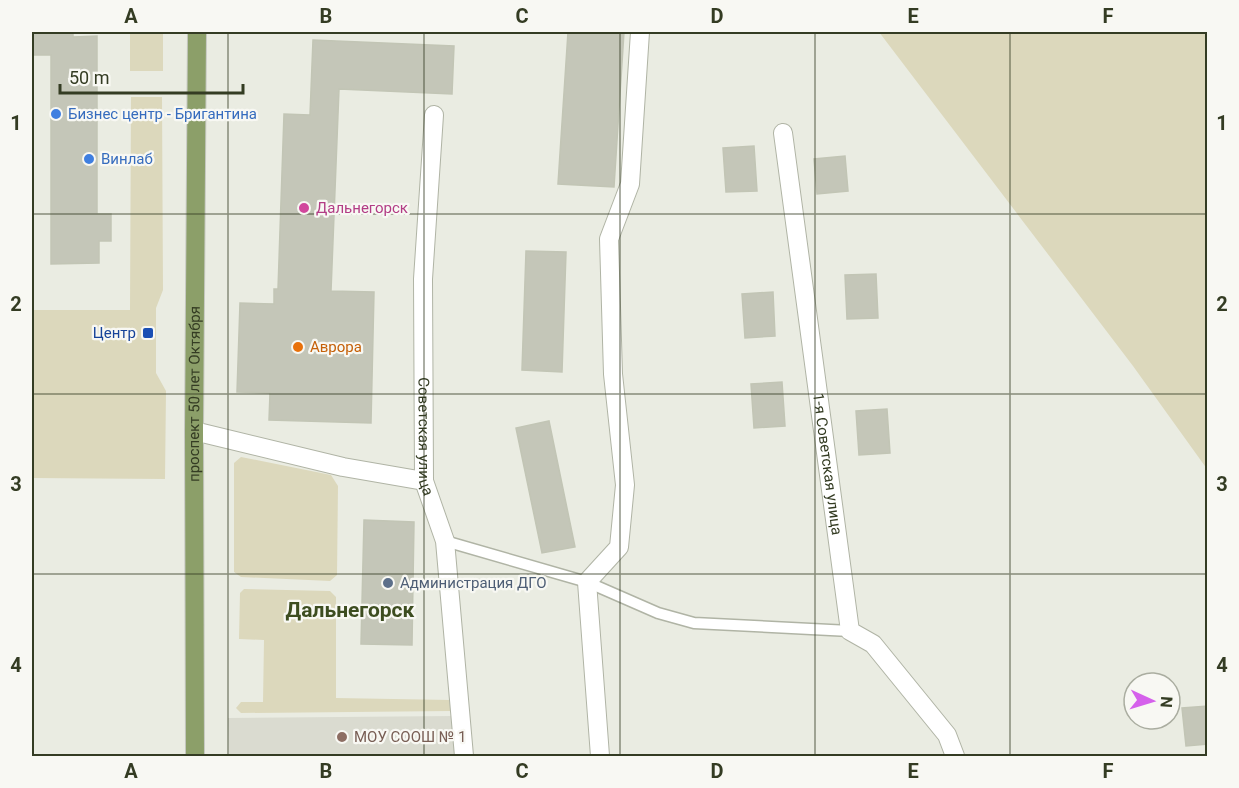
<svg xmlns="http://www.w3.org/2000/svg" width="1239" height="788" font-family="Roboto,sans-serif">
	<rect width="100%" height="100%" fill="#eaece2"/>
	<path fill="#dadbd0" d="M454,716L457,756H229L228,718Z"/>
	<g fill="#dcd8bc">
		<rect x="130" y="32" width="33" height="39"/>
		<path d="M879,32H1207V469L1133,366Z"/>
		<path d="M131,97H162L163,290L156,308V373L166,391L165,479L32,478V310H130Z"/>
		<path d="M241,457L331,475L338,486L337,575L330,581L241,577L234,572V463Z"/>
		<path d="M244,589L330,591L336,597V698L451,700V711L241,713L236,708L241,702H263L264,640L239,639L240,593Z"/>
	</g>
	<g fill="#c4c6b8" stroke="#c2c5b5" stroke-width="1.5">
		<path d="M32,32H73V37L97,36V214H111V241H99V263L51,264V55H32Z"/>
		<path d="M568,32H624L614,187L558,184Z"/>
		<path d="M313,40L454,46L452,94L339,89L331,291L374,292L371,423L269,420L270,393L237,392L240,303L274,304V289H278L284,114L310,115Z"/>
		<path d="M754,146L757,191L726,192L723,148Z"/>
		<path d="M845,156L848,191L817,194L814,159Z"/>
		<path d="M526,251L566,252L562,372L522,370Z"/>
		<path d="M876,274L878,318L847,319L845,275Z"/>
		<path d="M773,292L775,336L745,338L742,294Z"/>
		<path d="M782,382L785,426L754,428L751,384Z"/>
		<path d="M887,409L890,453L859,455L856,411Z"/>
		<path d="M549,421L575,547L542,553L516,428Z"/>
		<path d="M364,520L414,522L412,645L361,644Z"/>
		<path d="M1208,706V744L1186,746L1182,708Z"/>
	</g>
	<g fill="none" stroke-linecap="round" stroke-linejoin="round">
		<g stroke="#b0b4a5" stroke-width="13">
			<path id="service" d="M445,541L587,582L658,613L694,623L850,631"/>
		</g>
		<g stroke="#b0b4a5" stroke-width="20">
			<g id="minor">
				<path id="s1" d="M434,115L423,279L424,481L445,541L464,756"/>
				<path id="s2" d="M783,133L850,631L873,644L947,735L955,756"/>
				<path d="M194,431L343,467L424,481"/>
				<path d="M600,756L587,582L619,547L625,485L613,374L609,239L630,184L640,32"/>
			</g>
		</g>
		<g stroke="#c6c8c1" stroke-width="20">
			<g id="primary">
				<path id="s3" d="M195,756L194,431L197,32"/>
			</g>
		</g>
		<use href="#service" stroke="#fff" stroke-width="10"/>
		<use href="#minor" stroke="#fff" stroke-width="18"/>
		<use href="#primary" stroke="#8c9f69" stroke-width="18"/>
	</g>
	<path fill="none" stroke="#343c23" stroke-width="1.5" stroke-opacity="0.55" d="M228,32V756M424,32V756M620,32V756M815,32V756M1010,32V756M32,214H1208M32,394H1208M32,574H1208"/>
	<g fill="#3f7fe0" stroke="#f8f8f3" stroke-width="2">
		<circle cx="56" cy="114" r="6"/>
		<circle cx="89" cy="159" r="6"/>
	</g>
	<circle fill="#d1479c" stroke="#f8f8f3" stroke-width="2" cx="304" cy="208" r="6"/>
	<rect fill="#1a4fb4" stroke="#f8f8f3" stroke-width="2" x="142" y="327" width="12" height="12" rx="3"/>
	<circle fill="#e8710a" stroke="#f8f8f3" stroke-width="2" cx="298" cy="347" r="6"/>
	<circle fill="#5c6f8a" stroke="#f8f8f3" stroke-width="2" cx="388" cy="583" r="6"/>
	<circle fill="#8d6e63" stroke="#f8f8f3" stroke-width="2" cx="342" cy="737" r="6"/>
	<g text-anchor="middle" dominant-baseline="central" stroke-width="4.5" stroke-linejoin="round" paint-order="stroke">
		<g font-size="15" fill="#366cbe" stroke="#f8f8f3" text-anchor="start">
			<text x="68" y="114">Бизнес центр - Бригантина</text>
			<text x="101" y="159">Винлаб</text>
		</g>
		<g font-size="15" fill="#b23c85" stroke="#f8f8f3" text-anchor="start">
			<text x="316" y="208">Дальнегорск</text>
		</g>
		<g font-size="15" fill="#164399" stroke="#f8f8f3" text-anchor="end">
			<text x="136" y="333">Центр</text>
		</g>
		<g font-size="15" fill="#c56008" stroke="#f8f8f3" text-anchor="start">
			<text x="310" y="347">Аврора</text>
		</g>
		<g font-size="15" fill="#343c23" stroke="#f8f8f3">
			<text stroke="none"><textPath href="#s3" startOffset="362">проспект 50 лет Октября</textPath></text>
			<text stroke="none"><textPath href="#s1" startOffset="322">Советская улица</textPath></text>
			<text stroke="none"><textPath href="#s2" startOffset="334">1-я Советская улица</textPath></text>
		</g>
		<g font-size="15" fill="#4e5e75" stroke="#f8f8f3" text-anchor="start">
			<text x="400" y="583">Администрация ДГО</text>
		</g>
		<g font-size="15" fill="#785e54" stroke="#f8f8f3" text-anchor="start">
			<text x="354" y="737">МОУ СООШ № 1</text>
		</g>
		<g font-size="21" font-weight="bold" fill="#3d4d20" stroke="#f8f8f3">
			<text x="350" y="610">Дальнегорск</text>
		</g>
	</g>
	<rect width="1239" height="788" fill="none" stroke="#f8f8f3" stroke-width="66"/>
	<g transform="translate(1152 701) rotate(94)"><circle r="28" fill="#f8f8f3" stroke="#aaada0" stroke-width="1.5"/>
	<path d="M0-4.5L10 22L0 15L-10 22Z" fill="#d561eb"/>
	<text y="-9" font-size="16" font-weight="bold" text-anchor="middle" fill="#343c23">N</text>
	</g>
	<path d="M60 84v9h183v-9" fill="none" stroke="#343c23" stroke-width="3"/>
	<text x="69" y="84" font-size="18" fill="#343c23" stroke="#f8f8f3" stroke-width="4.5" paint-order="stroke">50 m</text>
	<rect x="33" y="33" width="1173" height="722" fill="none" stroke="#343c23" stroke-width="2"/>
	<g font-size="20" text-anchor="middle" font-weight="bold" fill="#343c23">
		<text x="131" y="23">A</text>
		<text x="326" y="23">B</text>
		<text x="522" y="23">C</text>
		<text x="717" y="23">D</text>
		<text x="913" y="23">E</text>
		<text x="1108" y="23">F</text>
		<text x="16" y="130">1</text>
		<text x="1222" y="130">1</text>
		<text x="16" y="311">2</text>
		<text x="1222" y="311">2</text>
		<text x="16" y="491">3</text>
		<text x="1222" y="491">3</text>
		<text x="16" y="672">4</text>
		<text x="1222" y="672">4</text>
		<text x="131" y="778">A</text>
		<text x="326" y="778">B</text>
		<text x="522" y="778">C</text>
		<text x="717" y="778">D</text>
		<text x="913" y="778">E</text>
		<text x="1108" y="778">F</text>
	</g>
</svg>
